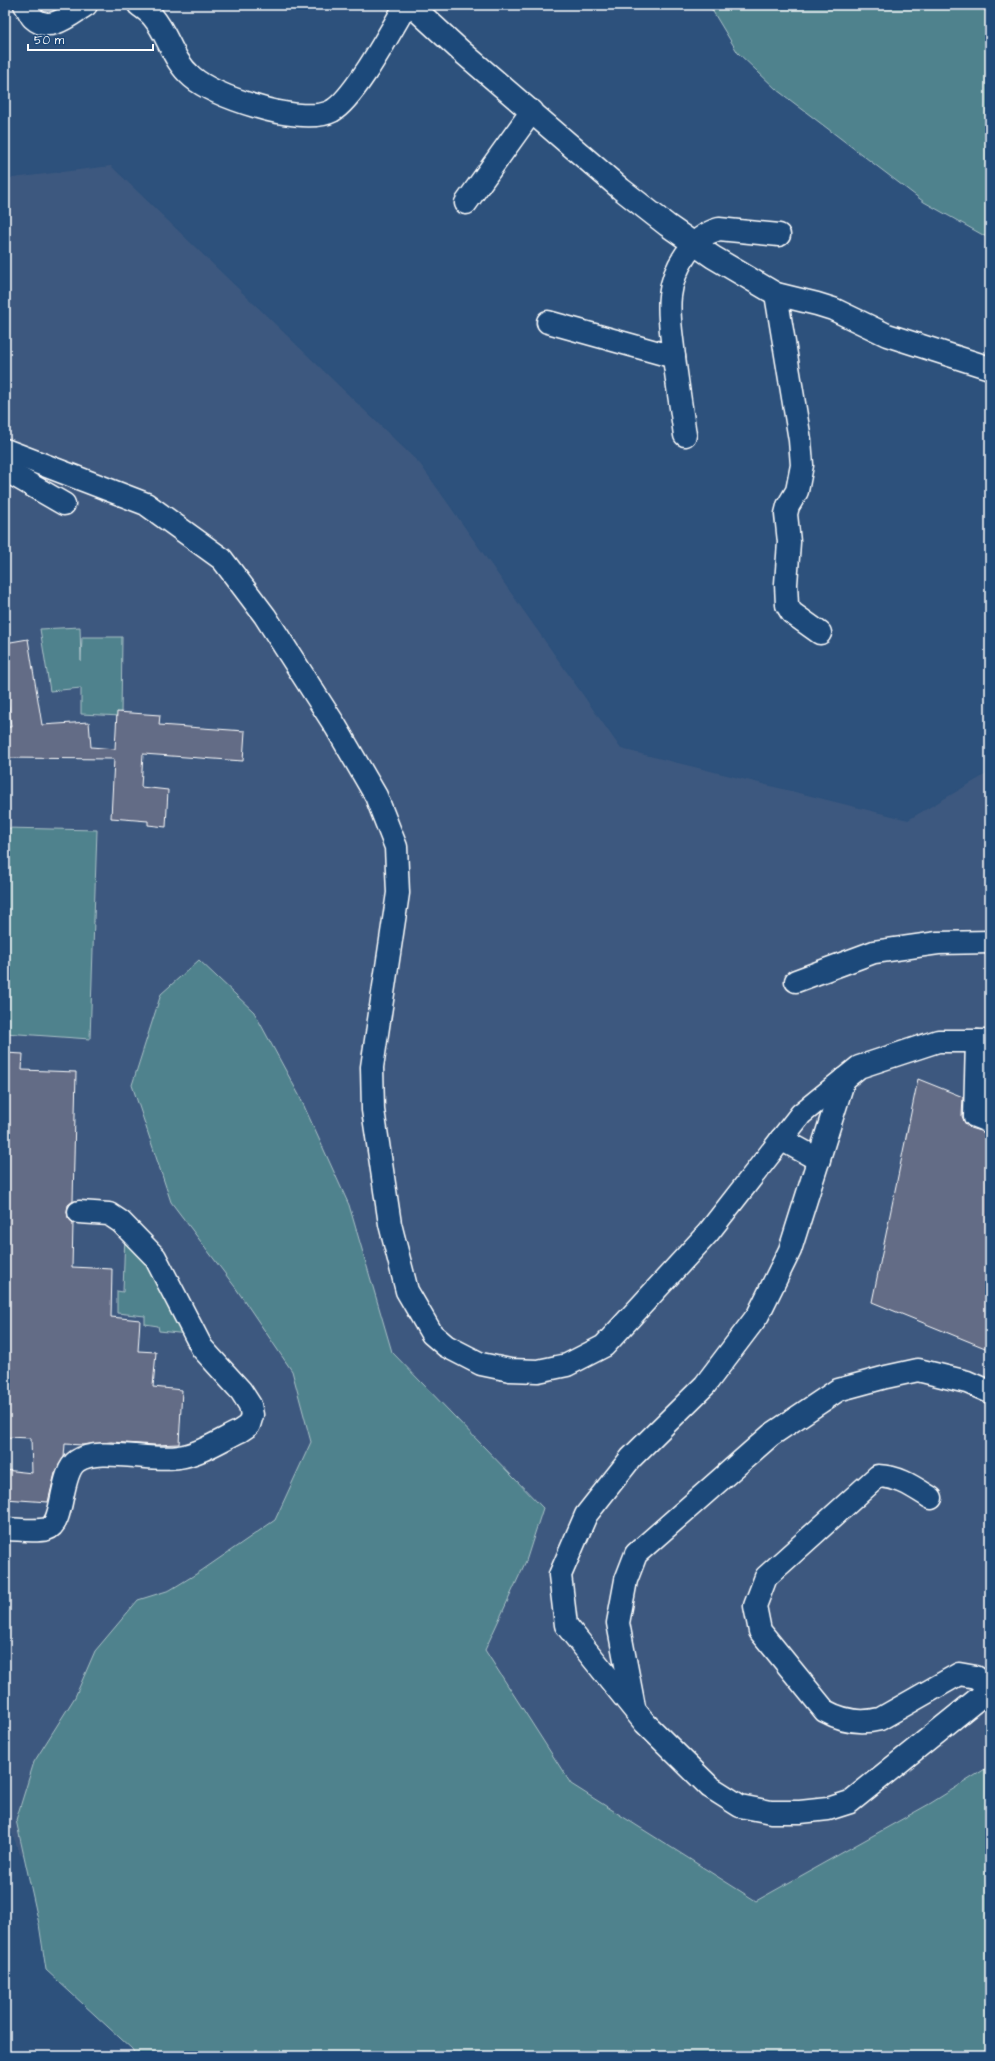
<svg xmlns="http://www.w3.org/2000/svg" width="995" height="2061" font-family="'Architects Daughter',sans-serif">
	<rect width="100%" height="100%" fill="#2d517c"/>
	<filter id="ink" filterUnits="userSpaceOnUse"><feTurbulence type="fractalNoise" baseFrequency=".025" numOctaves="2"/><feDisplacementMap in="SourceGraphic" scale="8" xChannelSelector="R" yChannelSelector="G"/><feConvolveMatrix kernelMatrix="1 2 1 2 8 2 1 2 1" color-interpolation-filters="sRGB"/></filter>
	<g filter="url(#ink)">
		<path fill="#3e597f" d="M111,166L420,464L621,749L908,820L990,772V2056L260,2055L20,1854L5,1816V179Z"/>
		<g fill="#50828d" stroke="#a8c0c6">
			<path d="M709,5H990V239L924,202L777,90L738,53Z"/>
			<path d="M80,627L81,661L82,637H122L121,716L81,714V688L50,691L40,629Z"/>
			<path d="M5,828L97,830L90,1039L5,1033Z"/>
			<path d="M199,960L254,1012L299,1095L349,1205L392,1352L543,1508L526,1561L485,1650L571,1784L756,1901L931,1803L990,1766V2056H136L132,2049L46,1970L39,1924L16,1820L34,1762L75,1697L95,1651L138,1600L170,1590L201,1571L275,1520L311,1442L292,1371L235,1287L171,1202L132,1085L161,994Z"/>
			<path d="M125,1232L138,1245L188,1334L159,1331L158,1326L145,1324V1316L117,1313V1291L123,1292Z"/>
		</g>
		<g fill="#646c86" stroke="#fff">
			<path d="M28,639L42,725L89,722L91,747L115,749L117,712L160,715L159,725L245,731L243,761L143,754L141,787L168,790L166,827L148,825V821L111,818L114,759L5,758V727H11L5,671V643Z"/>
			<path d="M5,1053L23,1054L22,1070L76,1072L73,1201L68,1205L67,1212L68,1218L73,1223L72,1267L112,1269L111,1317L140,1320L138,1351L156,1352L153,1387L182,1390L179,1444L155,1445L111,1442L83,1445L65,1444L64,1457L55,1473L48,1502L5,1499V1470L32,1473L31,1438L5,1437Z"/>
			<path d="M918,1079L963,1097L962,1116L965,1123L970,1128L990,1134V1350L872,1302Z"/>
		</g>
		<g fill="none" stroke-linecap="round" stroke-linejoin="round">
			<g stroke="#fff" stroke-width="25">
				<g id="minor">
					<path d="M25,5C28,9 30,15 33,18C50,34 71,14 86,5"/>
					<path d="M139,5C144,9 149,12 153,17C169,36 172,60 192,77C208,91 238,101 258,107C277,113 315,120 332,111C355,98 391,30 406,5"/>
					<path d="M411,5L461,51L621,189L667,225L713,257L776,294L817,304L833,309L887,335L990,368"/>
					<path d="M466,203L532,111"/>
					<path d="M776,294L800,440L802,465L797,491L788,506L786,514L789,542L786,584L787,605L792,613L820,633"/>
					<path d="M548,322L674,357"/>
					<path d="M685,435C681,406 676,377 673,348C671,331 668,313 670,296C673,269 692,236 719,229L779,235"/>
					<path d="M5,450L146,504L222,559L265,616L336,727L376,796L396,847L398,893L372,1067L373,1110L390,1224L407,1291L432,1334L446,1346L481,1364L510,1370L538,1371L567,1365L604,1346L708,1233L801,1114L859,1067L938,1041H990"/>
					<path d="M5,470L64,504"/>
					<path d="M796,981L874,952L938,943L990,942"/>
					<path d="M977,1041L975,1116L990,1122"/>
					<path d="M844,1079L790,1250L758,1315L705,1385L631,1458L586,1515L560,1575L566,1625L645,1723L710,1787L740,1806L771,1812H800L828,1809L850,1802L990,1689"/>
					<path d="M781,1139L819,1160"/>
					<path d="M931,1498C912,1486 900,1477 878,1476L766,1577L755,1606L760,1631L825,1711C843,1721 860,1724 880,1719L959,1674L976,1677L990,1689"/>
					<path d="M5,1529C18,1529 34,1532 47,1529C65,1524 59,1473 77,1461C98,1446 152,1462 179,1457C200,1454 221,1440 240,1431L249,1425L252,1415L250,1405L241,1391L202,1348L155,1257L121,1222L109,1214L79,1212"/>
					<path d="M634,1707L618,1623L626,1580L636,1554L771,1435L838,1390L886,1377L918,1370L967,1382L990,1392"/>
				</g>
			</g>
			<use href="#minor" stroke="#1f4a7a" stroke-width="22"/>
		</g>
	</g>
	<rect width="995" height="2061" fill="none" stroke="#1f4a7a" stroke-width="20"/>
	<rect x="10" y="10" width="975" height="2041" fill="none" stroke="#fff" stroke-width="1.5" filter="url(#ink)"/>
	<path d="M28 44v6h125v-6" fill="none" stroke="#ffffff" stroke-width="2"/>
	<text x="34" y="44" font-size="12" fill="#ffffff" stroke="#1f4a7a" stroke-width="3" paint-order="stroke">50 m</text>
</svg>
